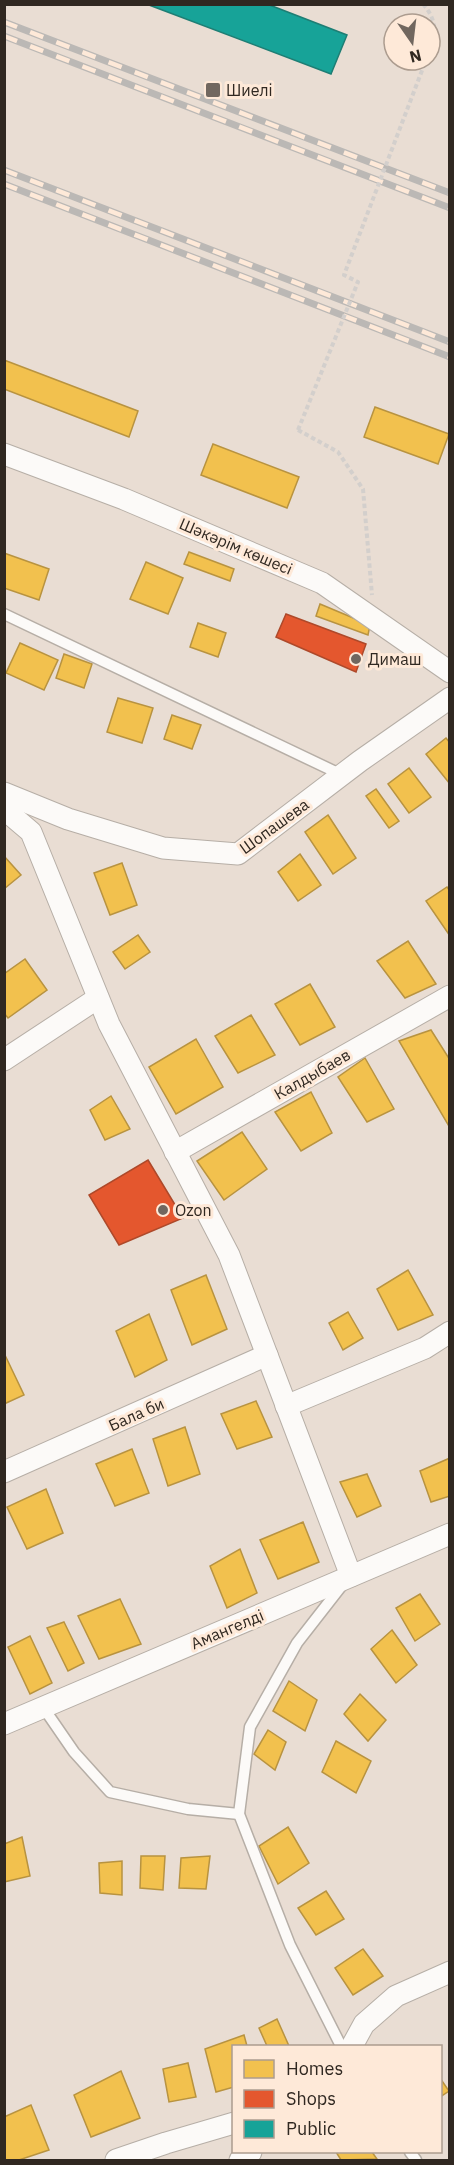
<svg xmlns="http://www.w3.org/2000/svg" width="454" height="2165" font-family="'IBM Plex Sans',sans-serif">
	<rect width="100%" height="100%" fill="#e9ddd3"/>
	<g fill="#f2c14e" stroke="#b89340" stroke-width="1.5">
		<path d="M4,360L138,411L129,437L4,389Z"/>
		<path d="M375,407L449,434L438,464L364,437Z"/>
		<path d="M213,444L299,477L287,508L201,475Z"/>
		<path d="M189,552L234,569L230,581L184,564Z"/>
		<path d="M4,553L49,569L39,600L4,588Z"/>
		<path d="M146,562L183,578L168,614L130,599Z"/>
		<path d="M320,604L370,625L368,635L316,616Z"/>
		<path d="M198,623L226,633L218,657L190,647Z"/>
		<path d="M20,643L58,660L44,690L6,673Z"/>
		<path d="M64,654L92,664L84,688L56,678Z"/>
		<path d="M118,698L153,708L142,743L107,732Z"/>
		<path d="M172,715L201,725L192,749L164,739Z"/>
		<path d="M446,738L450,743V784L426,754Z"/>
		<path d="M409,768L431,797L409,813L388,784Z"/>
		<path d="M376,789L399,821L389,828L366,796Z"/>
		<path d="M328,815L356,858L333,874L305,832Z"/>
		<path d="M300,854L321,885L298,901L278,872Z"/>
		<path d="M4,856L21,875L4,889Z"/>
		<path d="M122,863L137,905L110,915L94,873Z"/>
		<path d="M447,887L450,891V936L426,901Z"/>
		<path d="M138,935L150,952L125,969L113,952Z"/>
		<path d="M408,941L436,984L405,998L377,961Z"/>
		<path d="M25,959L47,990L8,1018L4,1013V974Z"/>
		<path d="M310,984L335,1027L300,1045L275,1004Z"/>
		<path d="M251,1015L275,1055L238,1073L215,1036Z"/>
		<path d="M431,1030L450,1060V1128L399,1041Z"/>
		<path d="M196,1039L223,1087L176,1114L149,1067Z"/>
		<path d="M365,1058L394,1109L367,1122L338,1077Z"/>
		<path d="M311,1092L332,1133L301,1151L275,1112Z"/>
		<path d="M111,1096L130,1129L105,1140L90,1110Z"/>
		<path d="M242,1132L267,1169L224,1200L197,1161Z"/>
		<path d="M408,1270L433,1315L398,1330L377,1289Z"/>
		<path d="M206,1275L227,1329L192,1345L171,1290Z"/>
		<path d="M348,1312L363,1338L343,1350L329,1323Z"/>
		<path d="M149,1314L167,1360L135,1377L116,1331Z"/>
		<path d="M4,1353L24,1395L4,1404Z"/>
		<path d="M256,1401L272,1437L237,1449L221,1414Z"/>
		<path d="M185,1427L200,1474L168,1486L153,1439Z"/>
		<path d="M132,1449L149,1493L115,1506L96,1464Z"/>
		<path d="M450,1458V1496L431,1502L420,1471Z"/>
		<path d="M367,1474L381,1506L357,1517L340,1482Z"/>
		<path d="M46,1489L63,1533L27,1549L7,1507Z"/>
		<path d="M303,1522L319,1562L278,1579L260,1540Z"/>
		<path d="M240,1549L257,1593L227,1608L210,1566Z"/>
		<path d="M420,1594L440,1624L415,1641L396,1608Z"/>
		<path d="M120,1599L141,1644L99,1659L78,1616Z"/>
		<path d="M64,1622L84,1663L68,1671L47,1628Z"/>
		<path d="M392,1630L417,1665L396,1683L371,1649Z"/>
		<path d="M30,1636L52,1683L30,1694L8,1647Z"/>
		<path d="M289,1681L317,1700L305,1731L273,1711Z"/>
		<path d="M360,1694L386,1720L368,1741L344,1714Z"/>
		<path d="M268,1730L286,1742L275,1770L254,1754Z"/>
		<path d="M336,1741L371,1761L356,1793L322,1772Z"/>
		<path d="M288,1827L309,1863L278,1884L259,1846Z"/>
		<path d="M22,1837L30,1876L4,1882V1844Z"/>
		<path d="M141,1856H165L163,1890L140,1888Z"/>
		<path d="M210,1856L206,1889L179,1888L181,1858Z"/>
		<path d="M122,1861V1895L100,1893L99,1863Z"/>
		<path d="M326,1891L344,1919L316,1935L298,1908Z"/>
		<path d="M363,1949L383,1976L353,1995L335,1968Z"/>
		<path d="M277,2019L289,2046H267L259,2028Z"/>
		<path d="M244,2035L247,2046H234V2087L216,2092L205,2049Z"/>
		<path d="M188,2063L196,2097L169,2102L163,2069Z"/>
		<path d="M121,2071L140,2118L91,2137L74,2095Z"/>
		<path d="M440,2078L449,2091L440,2097Z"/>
		<path d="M31,2105L49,2150L19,2160H4V2117Z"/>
		<path d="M336,2152H372L377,2159L341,2160Z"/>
	</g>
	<g fill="#e4572e" stroke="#ae492a" stroke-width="1.5">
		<path d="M286,614L366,644L356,672L276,637Z"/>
		<path d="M148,1160L183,1218L119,1245L89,1195Z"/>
	</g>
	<path fill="#17a398" stroke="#1e7e74" stroke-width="1.5" d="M267,4L347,35L331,74L149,5Z"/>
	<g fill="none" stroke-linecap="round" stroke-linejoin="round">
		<g stroke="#b6aea6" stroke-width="13">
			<g id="lane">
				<path d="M4,614L342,775"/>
				<path d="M43,1707L74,1752L110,1792L188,1809L239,1814"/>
				<path d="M341,2046L290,1945L239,1814L250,1727L297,1643L343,1584"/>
				<path d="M410,2152L416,2160"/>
			</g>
		</g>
		<g stroke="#b6aea6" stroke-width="23">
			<g id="street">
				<path d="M4,454L124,499L322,583L450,672"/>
				<path d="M4,793L68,819L163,848L238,854L360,761L450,698"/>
				<path d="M4,809L31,832L109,1024L229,1255L351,1576"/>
				<path d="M4,1060L98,998"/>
				<path d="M175,1152L450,996"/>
				<path d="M286,1406L425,1348L450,1332"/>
				<path d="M4,1472L267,1355"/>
				<path d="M4,1724L450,1534"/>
				<path d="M352,2046L364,2024L396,1996L450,1972"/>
				<path d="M116,2160L166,2143L234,2123"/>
				<path d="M240,2160L251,2152"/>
			</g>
		</g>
		<g stroke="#d3cfcc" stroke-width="4" stroke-dasharray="4.5 3" stroke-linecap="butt">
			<path d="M423,4C436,19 437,32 430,49"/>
			<path d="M298,430L338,452L363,489L372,595"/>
		</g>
		<use href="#lane" stroke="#fcfaf8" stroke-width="10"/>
		<use href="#street" stroke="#fcfaf8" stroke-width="21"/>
		<g stroke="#bbb8b5" stroke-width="7">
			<g id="rail">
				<path d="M4,22L450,193"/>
				<path d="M4,36L450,208"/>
				<path d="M4,170L450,342"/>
				<path d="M4,184L450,357"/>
			</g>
		</g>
		<use href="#rail" stroke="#fee9d8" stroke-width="4.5" stroke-dasharray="14" stroke-linecap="butt"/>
		<path stroke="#d3cfcc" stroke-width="4" stroke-dasharray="4.5 3" stroke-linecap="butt" d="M298,430L358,282L344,275L426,60"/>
	</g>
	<g fill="#71675f" stroke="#fee9d8" stroke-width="2">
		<rect x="205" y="82" width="16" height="16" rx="3"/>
		<circle cx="356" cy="659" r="6"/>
		<circle cx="163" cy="1210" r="6"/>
	</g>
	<g text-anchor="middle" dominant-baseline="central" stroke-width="6" stroke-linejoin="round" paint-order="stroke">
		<g font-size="16" fill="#302821" stroke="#fee9d8" text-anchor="start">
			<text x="226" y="90">Шиелі</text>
			<text x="368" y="659">Димаш</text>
			<text x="175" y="1210">Ozon</text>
		</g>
		<g font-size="16" fill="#302821" stroke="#fee9d8">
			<text transform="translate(236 546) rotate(23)">Шәкәрім көшесі</text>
			<text transform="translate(274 826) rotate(-36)">Шопашева</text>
			<text transform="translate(312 1074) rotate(-30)">Калдыбаев</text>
			<text transform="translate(136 1414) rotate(-24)">Бала би</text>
			<text transform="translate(227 1629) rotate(-23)">Амангелді</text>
		</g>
	</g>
	<rect width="454" height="2165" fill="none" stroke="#302821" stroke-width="12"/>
	<rect x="232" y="2045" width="210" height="108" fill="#fee9d8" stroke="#ac9c8f" stroke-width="1.5"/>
	<rect x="244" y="2060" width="30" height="18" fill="#f2c14e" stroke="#ac9c8f" stroke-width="1.5"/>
	<text x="286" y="2075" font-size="18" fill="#302821">Homes</text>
	<rect x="244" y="2090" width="30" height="18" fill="#e4572e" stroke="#ac9c8f" stroke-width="1.5"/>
	<text x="286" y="2105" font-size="18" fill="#302821">Shops</text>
	<rect x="244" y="2120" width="30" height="18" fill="#17a398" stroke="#ac9c8f" stroke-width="1.5"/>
	<text x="286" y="2135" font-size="18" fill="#302821">Public</text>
	<g transform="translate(412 42) rotate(166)"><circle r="28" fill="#fee9d8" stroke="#ac9c8f" stroke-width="1.5"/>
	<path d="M0-4.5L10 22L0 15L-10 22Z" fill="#71675f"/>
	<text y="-9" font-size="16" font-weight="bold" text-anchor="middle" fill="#302821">N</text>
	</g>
</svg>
